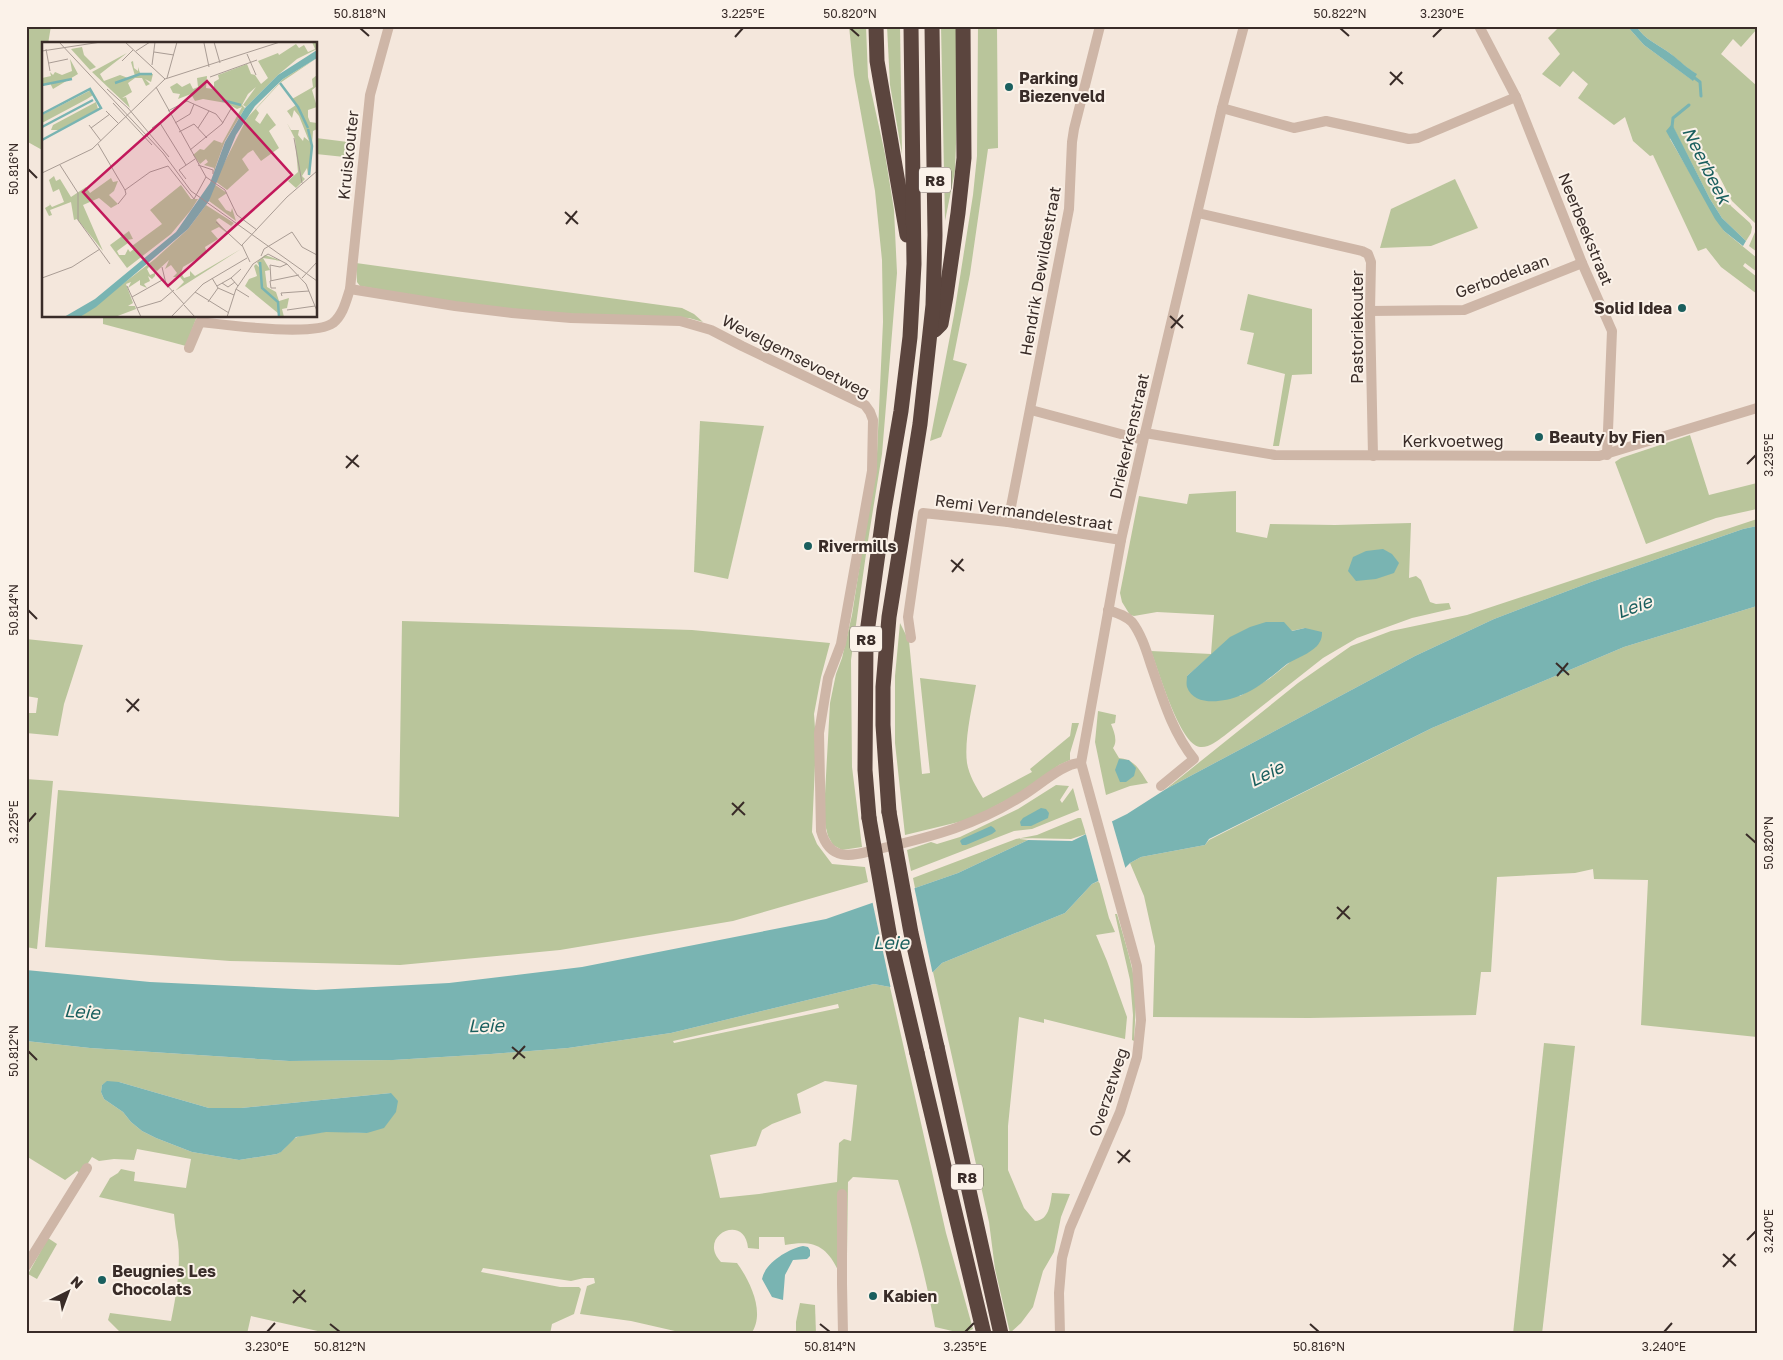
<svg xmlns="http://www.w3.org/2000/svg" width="1783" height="1360" font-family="'Golos Text',sans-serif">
	<rect width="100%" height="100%" fill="#f4e7dc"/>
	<g fill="#b9c59b" fill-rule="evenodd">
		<path d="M26,26H51L48,44H44V151L26,141Z"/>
		<path d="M849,26H866L868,77L885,154L894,210L897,273L882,454L867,547L851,660L852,767L862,847L842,850L833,845L828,836L825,824V794L830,703L836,674L842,658L852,615L877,453L883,322L882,260L875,191L854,75Z"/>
		<path d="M887,26H900L902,154L890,85Z"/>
		<path d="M941,26H958L959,60L955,171L945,221Z"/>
		<path d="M978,26H997L998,148L988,149L970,274L953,360L967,364L941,437L930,441L954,315L973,195L977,156Z"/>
		<path d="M1560,26H1627L1644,45L1692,80L1696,74C1687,68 1679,61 1671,54C1658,44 1645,40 1636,26H1757V29L1741,47L1733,39L1721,54L1757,86V252L1749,246L1755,232L1756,224L1732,201L1717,172L1712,173L1731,206L1750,223L1752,227L1751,233L1746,241L1722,218L1710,199L1672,125L1670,139L1724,231L1757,258V272L1745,263L1743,266L1757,277V294L1721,267L1706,248L1698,251L1653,155L1650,156L1633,141L1625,117L1614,125L1578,98L1588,84L1573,71L1560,87L1542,74L1560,54L1548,38Z"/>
		<path d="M316,138L356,143L354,158L316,154Z"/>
		<path d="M1455,179L1478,228L1431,246L1380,248L1391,209Z"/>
		<path d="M356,263L682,308L694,314L703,322L689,318L547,313L452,302L360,286L357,282Z"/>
		<path d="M1248,294L1312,309V374L1292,375L1279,446H1273L1285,374L1247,364L1254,333L1240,330Z"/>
		<path d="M103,316H197L186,346L103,324Z"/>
		<path d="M700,421L764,426L728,579L694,572Z"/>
		<path d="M1690,435L1709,495L1757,483V509L1716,518L1646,544L1615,462L1621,458Z"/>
		<path d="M1236,491V532L1267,538L1270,524L1335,525L1411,523L1409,578L1416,576L1421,580L1430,602L1436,604L1449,603L1451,609L1412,618L1357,638L1323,658L1224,736C1217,741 1209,748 1200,747C1180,745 1158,669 1151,651L1211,654L1214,615L1157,612L1134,616L1130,615L1122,602L1120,593L1139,496L1187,504L1189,494ZM1305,628L1289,663L1269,679L1240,696L1187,676L1221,646Z"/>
		<path d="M1757,519V526L1743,529L1591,582L1494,619L1415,656L1166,789L1298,683L1351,646L1391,631L1467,615Z"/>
		<path d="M1757,606V1037L1641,1025L1648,880L1594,879L1593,869L1575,873L1497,877L1491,972H1481L1476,1015L1309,1018L1153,1017L1155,946L1144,896L1130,863L1141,857L1205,845L1209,840L1432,728L1624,647Z"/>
		<path d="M402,621L692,630L830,643L821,677L814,714L816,743L812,832L817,844L832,864L865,867L868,882L733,921L560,950L400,965L230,961L45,947L58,790L399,817Z"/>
		<path d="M900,623L909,641L922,774L930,773L920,678L976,685C972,707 964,741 967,763C969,775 976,787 983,798L1032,772L1030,769L1070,736L1072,723H1079L1070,753V760L1059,765L1033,785L1016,795L971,819L905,835L895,743V676Z"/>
		<path d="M26,639L83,645L64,704L58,736L26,733L27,713H36L38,698L26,696Z"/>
		<path d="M1098,711L1116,715L1115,723L1111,724C1114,731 1118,741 1113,748L1119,758C1135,759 1140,771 1148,783L1130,786L1106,795L1095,742Z"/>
		<path d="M26,779L53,781L37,949L26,947Z"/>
		<path d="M1056,785L1069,786L1060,800L1062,803L1073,788L1079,810L1032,829L1014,831L911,871L907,850L931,842L937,844L960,837L1018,809Z"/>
		<path d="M1078,818H1081L1086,834L1071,839L1020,838V839L1028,840L958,873L915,888L913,878L1016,839L1037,835Z"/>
		<path d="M1099,881L1109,918L1115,932L1096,935L1107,961L1127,1017L1125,1039L1044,1019V1023L1019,1017L1008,1126V1170L1024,1208L1035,1221C1049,1220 1050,1205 1052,1193L1070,1194L1061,1217L1054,1252L1043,1271L1033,1307L1021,1323L1010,1333L995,1269L989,1222L933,972L942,963L1065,913L1092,884Z"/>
		<path d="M1115,914H1117C1123,935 1130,956 1134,978C1137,999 1135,1020 1134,1041L1132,1040L1133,1015L1130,980Z"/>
		<path d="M874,984L890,987L946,1233L973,1329L967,1332L961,1333L935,1327C926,1277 913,1229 898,1180L853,1177L848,1182L847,1256L839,1272C826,1245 814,1240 785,1245L784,1237H759V1249L748,1248C745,1212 696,1236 721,1262L737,1263C750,1281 766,1313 751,1334H688L631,1321L580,1314L587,1286L595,1283L594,1278H584L571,1281L483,1268L481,1272L560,1287H579L581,1289L574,1314L552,1324L550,1334H331L251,1316L247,1334H122L108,1320L110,1313L171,1321C176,1297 181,1266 178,1242C176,1233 175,1223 174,1214L99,1197L110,1178L118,1173L121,1169L135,1172L134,1181L186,1188L191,1159L137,1149L134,1160L114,1159L99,1161L92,1157L81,1174L77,1171L65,1180L26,1156V1041L90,1048L289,1061L393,1060L491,1054L568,1048L671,1033ZM838,1004L839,1008L674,1043L673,1041ZM825,1081L857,1085L851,1141L844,1139L839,1143L837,1182L759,1194L720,1198L710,1155L756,1146L762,1130L772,1124L801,1113L797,1094ZM107,1082H119L209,1108H241L391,1093L367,1133C347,1132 313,1129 295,1138C287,1142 285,1151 277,1154L239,1160L192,1152L156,1138L142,1131L131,1122L123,1112L104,1099L101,1092L102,1085Z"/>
		<path d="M1544,1043L1575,1046L1542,1334H1513Z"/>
		<path d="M48,1238L57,1244L37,1279L28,1274Z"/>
		<path d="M800,1303L815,1305L816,1334H796V1322Z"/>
	</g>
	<g fill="#79b4b2">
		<path d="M1627,26H1636C1645,40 1658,44 1671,54C1680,61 1687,68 1697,74L1693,81L1644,45Z"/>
		<path d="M1672,124L1710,199L1722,218L1746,241L1743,246L1724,231L1715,219L1666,131Z"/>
		<path d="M1757,526V606L1624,647L1432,728L1209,839L1205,845L1141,857L1130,863L1125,868L1092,884L1065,913L942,963L933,972L890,987L874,984L671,1033L568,1048L491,1054L393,1060L289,1061L90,1048L26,1041V970L150,982L316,990L449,983L582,967L826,919L958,873L1028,840L1072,841L1127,814L1166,789L1415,656L1494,619L1591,582L1743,529Z"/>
		<path d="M1383,549L1392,554L1399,563L1394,573L1376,579L1356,581L1348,571L1353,557L1366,551Z"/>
		<path d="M1266,622H1284L1292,631L1305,628L1322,632C1322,638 1321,641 1317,646C1309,654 1297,658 1287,664C1273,675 1257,690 1239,696C1224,702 1194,707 1187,687C1186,684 1187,679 1187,676L1230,637L1250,627Z"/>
		<path d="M1119,759L1129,760L1136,768L1134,776L1126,782H1120L1115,770Z"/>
		<path d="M1041,808L1046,809L1049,813L1048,818L1031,826H1021L1020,822L1023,818Z"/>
		<path d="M991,826L994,828L996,831L992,834L966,845H962L960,841L962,839Z"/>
		<path d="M107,1081L119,1082L209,1108H241L391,1093L398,1101L396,1112L384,1128L367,1133L326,1132L296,1137L281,1152L277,1154L239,1160L192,1152L156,1138L142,1131L131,1122L123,1112L104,1099L101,1092L102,1085Z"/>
		<path d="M803,1246L808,1247L810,1250V1256L807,1259L793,1260L785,1275L783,1300L772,1297L762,1279C765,1263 788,1249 803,1246Z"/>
	</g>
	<g fill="#f4e7dc">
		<path d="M1111,818L1126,870L1099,883L1085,831Z"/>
		<path d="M914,886L933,975L891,989L872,900Z"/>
	</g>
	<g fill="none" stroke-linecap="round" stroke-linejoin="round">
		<g stroke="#79b4b2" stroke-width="3">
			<path d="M1692,76L1700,82L1701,96"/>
			<path d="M1672,127L1673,118L1689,105"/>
		</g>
		<g stroke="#ceb6a7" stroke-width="10">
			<path d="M1479,26L1516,97L1582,263L1612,331L1607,455"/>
			<path d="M1222,108L1294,128L1326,121L1409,139L1418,138L1516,97"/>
			<path d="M1198,213L1362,251L1368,254L1371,262L1370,311L1373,456"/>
			<path d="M350,289L455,306L512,313L571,318L680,321L711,330L742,346L865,405L870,412L873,420L872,471L841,644L828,678L819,733L821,831C831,866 857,854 883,848C935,836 976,825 1022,796C1036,788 1066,761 1081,763"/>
			<path d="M1370,311L1464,310L1582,263"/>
			<path d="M189,348L200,322C226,325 314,337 333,323C343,315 346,301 350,289L370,95L389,26"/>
			<path d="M1031,410L1143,440"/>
			<path d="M1145,433L1275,455L1599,456L1757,408"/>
			<path d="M1008,522L1069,209L1072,142L1074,129L1100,26"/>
			<path d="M1108,610C1117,613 1125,615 1132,622C1142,635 1147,653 1152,668C1163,700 1173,733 1194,759L1161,786"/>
			<path d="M911,638L908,617L923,513L1008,522L1121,540"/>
			<path d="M842,1194V1284L843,1334"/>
			<path d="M26,1266L87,1168"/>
			<path d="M1060,1334L1059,1293L1062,1258L1070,1228L1120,1112L1137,1057L1141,1020L1137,966L1081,763L1121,540L1145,433L1222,108L1244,26"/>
		</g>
		<g stroke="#5b453e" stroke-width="15">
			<path d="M876,26L877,61L907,235"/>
			<path d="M935,330L941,324L946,296L958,213L964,158L963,26"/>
			<path d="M889,812L883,725V687L889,617L920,424L933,305L935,235L932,26"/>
			<path d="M869,818L865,770L866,640L884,510L901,411L910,337L914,264L911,26"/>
			<path d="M937,1047L1001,1334"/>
			<path d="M917,1053L984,1334"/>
		</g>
		<g stroke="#5b453e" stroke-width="15">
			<path d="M889,812L911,933L937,1047"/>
			<path d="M869,818L890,938L917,1053"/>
		</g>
	</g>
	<path fill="none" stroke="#392c28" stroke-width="2" d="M360,28L369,36M850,28L859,36M1340,28L1349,36M735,37L743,28M1433,37L1442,28M1390,72L1403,84M1390,85L1402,72M28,169L37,178M565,212L578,224M566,224L577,211M1170,316L1183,328M1171,328L1183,315M346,456L359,467M1747,464L1756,455M346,468L358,455M951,560L964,571M952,572L963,559M28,610L37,619M1556,663L1569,675M1557,676L1568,663M126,699L139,711M127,712L139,699M732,803L745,815M732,815L744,802M28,822L36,813M1746,834L1756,843M1337,907L1350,919M1337,919L1349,906M512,1047L525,1058M28,1051L37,1060M513,1059L525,1046M1117,1151L1130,1162M1118,1163L1130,1150M1747,1240L1756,1231M1723,1254L1736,1266M1723,1267L1735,1254M293,1290L306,1302M293,1303L305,1290M330,1324L340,1332M820,1324L830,1332M1310,1324L1319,1332M267,1332L275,1323M965,1332L974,1323M1664,1332L1672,1323"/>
	<g fill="#1a5f5e" stroke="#fbf2e9" stroke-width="2">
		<circle cx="1009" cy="87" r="5"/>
		<circle cx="1682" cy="308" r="5"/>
		<circle cx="1539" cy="437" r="5"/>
		<circle cx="808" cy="546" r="5"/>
		<circle cx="102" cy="1280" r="5"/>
		<circle cx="873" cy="1296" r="5"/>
	</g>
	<g text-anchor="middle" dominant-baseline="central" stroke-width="4" stroke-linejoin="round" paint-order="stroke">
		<g fill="#fbf2e9" stroke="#736762" stroke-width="1">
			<rect x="919" y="167.5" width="32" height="25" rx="4"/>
			<rect x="850" y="626.5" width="32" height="25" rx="4"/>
			<rect x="951" y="1164.5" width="32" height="25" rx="4"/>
		</g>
		<g font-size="15" font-weight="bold" fill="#392c28">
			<text x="935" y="180">R8</text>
			<text x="866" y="639">R8</text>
			<text x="967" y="1177">R8</text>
		</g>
		<g font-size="16" font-weight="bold" fill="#392c28" stroke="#fbf2e9" text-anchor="start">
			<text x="1019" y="78">Parking<tspan x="1019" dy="18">Biezenveld</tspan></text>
			<text x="1672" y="308" text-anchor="end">Solid Idea</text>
			<text x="1549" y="437">Beauty by Fien</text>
			<text x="818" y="546">Rivermills</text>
			<text x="112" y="1271">Beugnies Les<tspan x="112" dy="18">Chocolats</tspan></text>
			<text x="883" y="1296">Kabien</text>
		</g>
		<g font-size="16" fill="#392c28" stroke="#fbf2e9">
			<text transform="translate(348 155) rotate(-84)">Kruiskouter</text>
			<text transform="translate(1586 229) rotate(68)">Neerbeekstraat</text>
			<text transform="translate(1040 271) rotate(-80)">Hendrik Dewildestraat</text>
			<text transform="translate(1502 276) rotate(-20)">Gerbodelaan</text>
			<text transform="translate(1357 327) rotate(-90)">Pastoriekouter</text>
			<text transform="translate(796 356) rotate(27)">Wevelgemsevoetweg</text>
			<text transform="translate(1129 436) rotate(-77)">Driekerkenstraat</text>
			<text x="1453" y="441">Kerkvoetweg</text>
			<text transform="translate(1024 512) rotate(8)">Remi Vermandelestraat</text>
			<text transform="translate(1108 1092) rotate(-72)">Overzetweg</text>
		</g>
		<g font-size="18" font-style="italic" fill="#1a5f5e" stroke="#fbf2e9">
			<text transform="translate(1707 165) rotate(63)">Neerbeek</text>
			<text transform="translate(1634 606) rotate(-20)">Leie</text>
			<text transform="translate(1266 773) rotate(-26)">Leie</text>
			<text x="891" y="942">Leie</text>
			<text transform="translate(82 1011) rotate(3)">Leie</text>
			<text transform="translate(486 1025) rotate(-1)">Leie</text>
		</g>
	</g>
	<g transform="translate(42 42)">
		<rect width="275" height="275" fill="#f4e7dc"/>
		<path d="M270,0H275V7L255,17L236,33L204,65L201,63L214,45L206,52L200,63L203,66L183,99L171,132L172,126L162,123L166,120L164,117L158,122L151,113L158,107L162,108L172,98L180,101L178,105L200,65L195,67L184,61L161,57L153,59L149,52L136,57L138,52L131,51L128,45L135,41L140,45L148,41L151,47L156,45L155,36L165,34L164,46L172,47V40L177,37L176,33L205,22L209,32L213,33L219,42L226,36L216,19L236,11L237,13L254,2L257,6L262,3L266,10L273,7ZM40,5L42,13L54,25L48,28L29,7ZM85,11L58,32L62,39L78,33L86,36L93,34L89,20L91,19L92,26L96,29V25L98,31L111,32L109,40L103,37L108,42L104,44L100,36H93L86,41L90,50L80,56L84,55L88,66L50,30ZM275,16L238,41L214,67L217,71L213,78L218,82L225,71L234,83L227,89L237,106L219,119L211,108L206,111L200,117L207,128L185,148L173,139L205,76L241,37ZM28,17L36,32L11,47L8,41L0,44V36L9,34L8,30L11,33L13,30L20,33L30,29ZM275,33V44L270,48L275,65L266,68V75L268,80L275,81V87L271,89L268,132L266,133L265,126L260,134L263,137L254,146L246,139L256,130L253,97L245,81L249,88H257L256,93L261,99L262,95L267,99L257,74L252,68L250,76L245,69L254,63L250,57L271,45L270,37ZM49,48L51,53L45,57L0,81V73ZM54,60L56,67L17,88H9L11,83ZM12,134L14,139L18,137L29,155L44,145L48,151L69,136L71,140L76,139L72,149L67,153L76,162L69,166L57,156L41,163L61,209L35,177L32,178L29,160L8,168L10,173L7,174L3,166L8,163L7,161L10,165L22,160L17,147L11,150L7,138ZM172,142L185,151L176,157L184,168L189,170L190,166L194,179L167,159ZM139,143L149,157H156L149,168L129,192L85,226L68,203L87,189L91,197L85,198L86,201L75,209L77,213H83L86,207L88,210L92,207L90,204L120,182L108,168ZM164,163L192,181L189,184L177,176L174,178L185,191L177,185L169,189L176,197L163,205L165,211L141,225L139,231L142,236L148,234V229L153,234L199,207L133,249L142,240L138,235H131L135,231L129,223L123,227L127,218L115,229L108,224L105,227L108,233L113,231V234L110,237L106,234L108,239L102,242L105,246L98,243V238L86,246L89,240L84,242L91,261L86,264H93L94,267L73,275H38L113,217L146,187ZM223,213L240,219L221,216L228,228L223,229L225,245L234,250L237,259L247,256L245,266L240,267L242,275H237V272L203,244L207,237L215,234L212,224L214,222L218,226L215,220Z" fill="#b9c59b"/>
		<path d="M275,8V16L241,37L213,64L194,93L167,159L146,187L54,265L38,275H22L53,257L134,190L168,141L183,100L203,66L236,33Z" fill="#79b4b2"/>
		<path fill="none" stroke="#79b4b2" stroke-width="2.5" d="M73,41L98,32H110M238,41L256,65L266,86M0,43L30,37M180,58L199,63M0,72L48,47L59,66L0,98M0,85L51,58M266,87L270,104L267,133M218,220L220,246L236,260L237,275"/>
		<path fill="none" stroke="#a99c94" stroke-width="1" d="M17,0L121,111L149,149L275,239M83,0L123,37M154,0H171M172,0L178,21M162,1L167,25M4,7L8,29M0,9L59,0M94,9L108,0M112,10L132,13M205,12L214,33M80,19L91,8M7,21L26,17M110,23L113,0M168,35L215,18M125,36L135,0M114,45L164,135L183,148L195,173L215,188M65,47L87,67M71,61L110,103M86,66L127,115M64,69L76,81M126,69L145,59L174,72L181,81M118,81L144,123M133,81L148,72L152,62M47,83L59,99M49,86L68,72M110,86L128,73M156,86L167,69M137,90L152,82L165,96M252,96L260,141M56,102L83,148M148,108L180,82L190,65M18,123L36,151V178L68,222M156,123L171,128V132M0,131L50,107L123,37L238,0M144,137L137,128L153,117M83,148L108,130L126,124L152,157L164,135M76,162L84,152L83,148M174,180L200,204M219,214L222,207L250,190L260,205L275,213M208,220L200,203L245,155L275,129M211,222L226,212L245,222L264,242L275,269M120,225L124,242L142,262M0,236L30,225L58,207M170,236L176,246L192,253M260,236L275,220M229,239L228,223L238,225L245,222M180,241L186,245L193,240M85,244L99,275M175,244L189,236M196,244L189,236L199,227M234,246H229L228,239L257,233M194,247L207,255M153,250L187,271M240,254L239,251L267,249M90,255L122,237M166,260L176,246M142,263L153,275M95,266L119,259L132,248M245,268L273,264M129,275L161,242L205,216M185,275L194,247L211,222"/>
		<path fill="#c2185b" fill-opacity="0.15" stroke="#c2185b" stroke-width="2.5" d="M165,39L250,133L126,244L41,150Z"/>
		<rect width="275" height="275" fill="none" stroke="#392c28" stroke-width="2.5"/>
	</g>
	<rect width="1783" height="1360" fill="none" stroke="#fbf2e9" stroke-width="55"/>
	<g transform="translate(68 1292) rotate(42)" stroke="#fbf2e9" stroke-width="4" paint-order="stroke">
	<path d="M0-4L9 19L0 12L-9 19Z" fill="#392c28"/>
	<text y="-8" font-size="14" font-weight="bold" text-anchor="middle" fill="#392c28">N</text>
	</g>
	<rect x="28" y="28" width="1728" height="1304" fill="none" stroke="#392c28" stroke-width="2"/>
	<g font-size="12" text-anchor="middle" fill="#392c28">
		<text x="360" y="18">50.818°N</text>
		<text x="743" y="18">3.225°E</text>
		<text x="850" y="18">50.820°N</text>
		<text x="1340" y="18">50.822°N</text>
		<text x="1442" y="18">3.230°E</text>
		<text transform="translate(14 169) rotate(-90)" y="4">50.816°N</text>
		<text transform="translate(1769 455) rotate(-90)" y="4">3.235°E</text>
		<text transform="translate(14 610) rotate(-90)" y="4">50.814°N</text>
		<text transform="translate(14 822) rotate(-90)" y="4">3.225°E</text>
		<text transform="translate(1769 843) rotate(-90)" y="4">50.820°N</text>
		<text transform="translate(14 1051) rotate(-90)" y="4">50.812°N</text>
		<text transform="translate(1769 1231) rotate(-90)" y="4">3.240°E</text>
		<text x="267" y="1351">3.230°E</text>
		<text x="340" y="1351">50.812°N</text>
		<text x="830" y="1351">50.814°N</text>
		<text x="965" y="1351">3.235°E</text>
		<text x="1319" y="1351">50.816°N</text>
		<text x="1664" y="1351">3.240°E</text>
	</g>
</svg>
